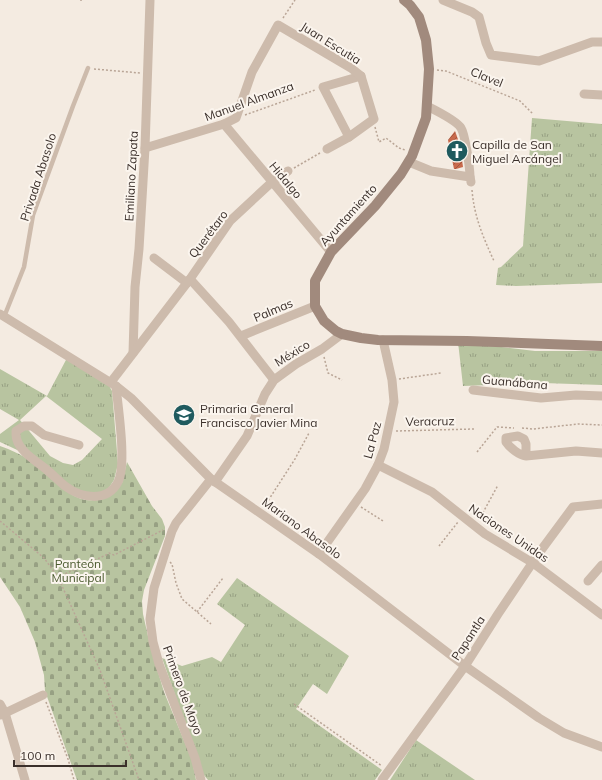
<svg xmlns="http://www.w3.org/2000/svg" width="602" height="780" font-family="Mulish,sans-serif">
	<defs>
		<pattern id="grass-tufts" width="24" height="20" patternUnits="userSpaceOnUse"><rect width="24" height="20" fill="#b8c4a0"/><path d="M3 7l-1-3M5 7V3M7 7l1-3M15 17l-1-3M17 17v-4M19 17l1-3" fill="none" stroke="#97a083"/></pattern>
		<pattern id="cemetery-stones" width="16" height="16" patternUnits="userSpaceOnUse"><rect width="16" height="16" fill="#b8c4a0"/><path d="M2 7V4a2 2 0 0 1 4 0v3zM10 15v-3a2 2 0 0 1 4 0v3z" fill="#97a083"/></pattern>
		<pattern id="building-hatch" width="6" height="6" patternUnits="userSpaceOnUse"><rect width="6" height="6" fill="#c8694b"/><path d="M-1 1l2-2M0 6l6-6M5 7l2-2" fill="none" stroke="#a4573f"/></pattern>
	</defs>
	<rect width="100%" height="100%" fill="#f4ebe1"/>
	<g fill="url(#grass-tufts)" fill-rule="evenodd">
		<path d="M532,118L602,124V283L516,286L496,285L498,268L501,267L523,246Z"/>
		<path d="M458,342L535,351H602V385L543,383L463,386Z"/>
		<path d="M67,358L107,382L112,391L118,464L114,480L108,489L99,495L74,491L28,455L0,442V434L19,420L0,409V369L47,396ZM46,396L102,439L82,460L73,465L63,463L50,456L20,420Z"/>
		<path d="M237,578L349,656L327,694L313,684L296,709L382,770L375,780H208L203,774L162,658L182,666L212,657L221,662L245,625L217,604Z"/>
		<path d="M416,740L475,780H390Z"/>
	</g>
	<path fill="url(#cemetery-stones)" d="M0,446C11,450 21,454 30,461C47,472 72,504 93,500C101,499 115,487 122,483L127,462L152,506L162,519L165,527V536L144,590L142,601L143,614L150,645L164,692L192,760L196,780H77L45,691L44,675L35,642L20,607L0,577Z"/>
	<path fill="url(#building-hatch)" d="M455,131L460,145L463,167L456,169H454L448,140Z"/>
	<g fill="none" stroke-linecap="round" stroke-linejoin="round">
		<g stroke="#b9a596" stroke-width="1.5" stroke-dasharray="2 2" stroke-linecap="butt">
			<path d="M81,1V0"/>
			<path d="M283,18L295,0"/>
			<path d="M94,69L140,73"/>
			<path d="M437,70L446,71L520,101L533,114"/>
			<path d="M245,115L315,90"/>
			<path d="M375,127L379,142L386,138L399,148L405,150"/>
			<path d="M294,168L320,153"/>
			<path d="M472,190C474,216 483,237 494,261"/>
			<path d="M324,357L328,373L342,380"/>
			<path d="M399,379L441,373"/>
			<path d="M522,428L533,429L578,424L602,425"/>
			<path d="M396,431L474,429"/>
			<path d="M477,452L497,427L514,428"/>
			<path d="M264,507L295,459L309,433"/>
			<path d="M361,507L383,521"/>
			<path d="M479,520L498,485"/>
			<path d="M0,521L44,558L58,577L100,670L139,780"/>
			<path d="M439,546L458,522"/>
			<path d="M170,562L172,564L176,583L182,599L211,624"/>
			<path d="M58,577L106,555L109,553L114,555L163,530"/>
			<path d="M197,612L223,578"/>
			<path d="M46,702L68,759L74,780"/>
			<path d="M294,704L382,766"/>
		</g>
		<path stroke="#cdbbac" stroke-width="4.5" d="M4,317L24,267L33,215L73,106L88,68"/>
		<g stroke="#cdbbac" stroke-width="9">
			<path d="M443,0L472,12L479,17L486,43L491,55L539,61L592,42H602"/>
			<path d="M584,94L602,95"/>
			<path d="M427,106C435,110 457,121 461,128C465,134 470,168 470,177"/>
			<path d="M224,124L331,252"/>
			<path d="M349,137L323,87L361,76"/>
			<path d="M145,148L224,124L236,118L252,72L278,25L351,68L361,76L374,119L349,137L327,149"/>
			<path d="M409,162L431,171L470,177L471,182"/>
			<path d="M154,258L187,283"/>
			<path d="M190,279L229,322L274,380"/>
			<path d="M0,314L116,386L131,398L211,479L319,554L465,666L539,718L564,733L602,747"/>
			<path d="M241,336L315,306"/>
			<path d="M133,353L135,287L139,249L145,148L150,0"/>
			<path d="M111,382L190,279L230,221L272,182L288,171"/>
			<path d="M473,390L541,398L576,395L602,396"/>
			<path d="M79,445L44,435L32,426H24L16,431C16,434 16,438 17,440C21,453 38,462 47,470C53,475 59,481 65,486C81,498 107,503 118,482C127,464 118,408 116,386"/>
			<path d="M526,456V444L524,439L518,436L506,438V442C510,448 519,455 526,456L576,451L602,453"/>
			<path d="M378,465L432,492L485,534L533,563L602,615"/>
			<path d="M215,482L247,436L265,394L274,380L296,364L322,349L342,334"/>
			<path d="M319,554L365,489L378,465L384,449L394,402L392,380L383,340"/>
			<path d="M588,581L602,565"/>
			<path d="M0,704L5,713L25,780"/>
			<path d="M1,715L43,695"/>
			<path d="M201,780L195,758L159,664L153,642L150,619L154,588L172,531L176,523L211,479"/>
			<path d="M382,780L465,666L498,614L539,553L573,507L602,504"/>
		</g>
		<path stroke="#a18a7d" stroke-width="10" d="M404,0L410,5L419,17L426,40L429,69L426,118L412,156L401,174L375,206L331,252L315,281V306L324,321L336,331L342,334L361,338L378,340L467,341L602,346"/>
	</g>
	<defs>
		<g id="church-disc" transform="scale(1.15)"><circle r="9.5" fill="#1f5a5e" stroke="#fbf5ee"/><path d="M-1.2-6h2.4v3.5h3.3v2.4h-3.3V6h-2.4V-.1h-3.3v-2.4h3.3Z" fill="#fff"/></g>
		<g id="school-disc" transform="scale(1.15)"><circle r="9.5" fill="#1f5a5e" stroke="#fbf5ee"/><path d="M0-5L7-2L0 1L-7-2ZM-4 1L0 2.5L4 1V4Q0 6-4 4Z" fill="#fff"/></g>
	</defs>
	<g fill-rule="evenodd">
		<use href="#church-disc" x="457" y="151"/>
		<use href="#school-disc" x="184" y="415"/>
	</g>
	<g text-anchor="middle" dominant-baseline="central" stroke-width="4" stroke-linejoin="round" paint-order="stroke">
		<g font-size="12" fill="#3b302b" stroke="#fbf5ee">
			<text transform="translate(331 43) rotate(32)">Juan Escutia</text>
			<text transform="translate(487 77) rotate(22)">Clavel</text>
			<text transform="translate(249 101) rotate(-20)">Manuel Almanza</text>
			<text transform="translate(131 176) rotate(-87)">Emiliano Zapata</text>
			<text transform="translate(38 177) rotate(-72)">Privada Abasolo</text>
			<text transform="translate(286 180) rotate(50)">Hidalgo</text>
			<text transform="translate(348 215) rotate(-48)">Ayuntamiento</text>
			<text transform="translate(208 234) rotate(-53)">Querétaro</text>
			<text transform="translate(273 310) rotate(-23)">Palmas</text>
			<text transform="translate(292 353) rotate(-32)">México</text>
			<text transform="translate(515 382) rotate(5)">Guanábana</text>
			<text transform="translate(430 421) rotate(-1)">Veracruz</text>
			<text transform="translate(372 440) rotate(-75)">La Paz</text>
			<text transform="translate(302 528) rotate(36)">Mariano Abasolo</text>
			<text transform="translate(509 533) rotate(34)">Naciones Unidas</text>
			<text transform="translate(468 638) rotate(-57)">Papantla</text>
			<text transform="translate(183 690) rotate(70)">Primero de Mayo</text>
		</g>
		<g font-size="12" fill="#3b302b" stroke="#fbf5ee" text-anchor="start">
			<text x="472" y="144">Capilla de San<tspan x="472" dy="14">Miguel Arcángel</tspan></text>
			<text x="200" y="408">Primaria General<tspan x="200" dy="14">Francisco Javier Mina</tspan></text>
		</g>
		<g font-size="12" fill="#4a5a2e" stroke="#fbf5ee">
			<text x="78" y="563">Panteón<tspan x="78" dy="14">Municipal</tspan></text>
		</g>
	</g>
	<path d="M14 760v6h112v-6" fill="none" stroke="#3b302b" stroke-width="2"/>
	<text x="20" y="760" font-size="12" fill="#3b302b" stroke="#fbf5ee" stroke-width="3" paint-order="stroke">100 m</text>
</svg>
